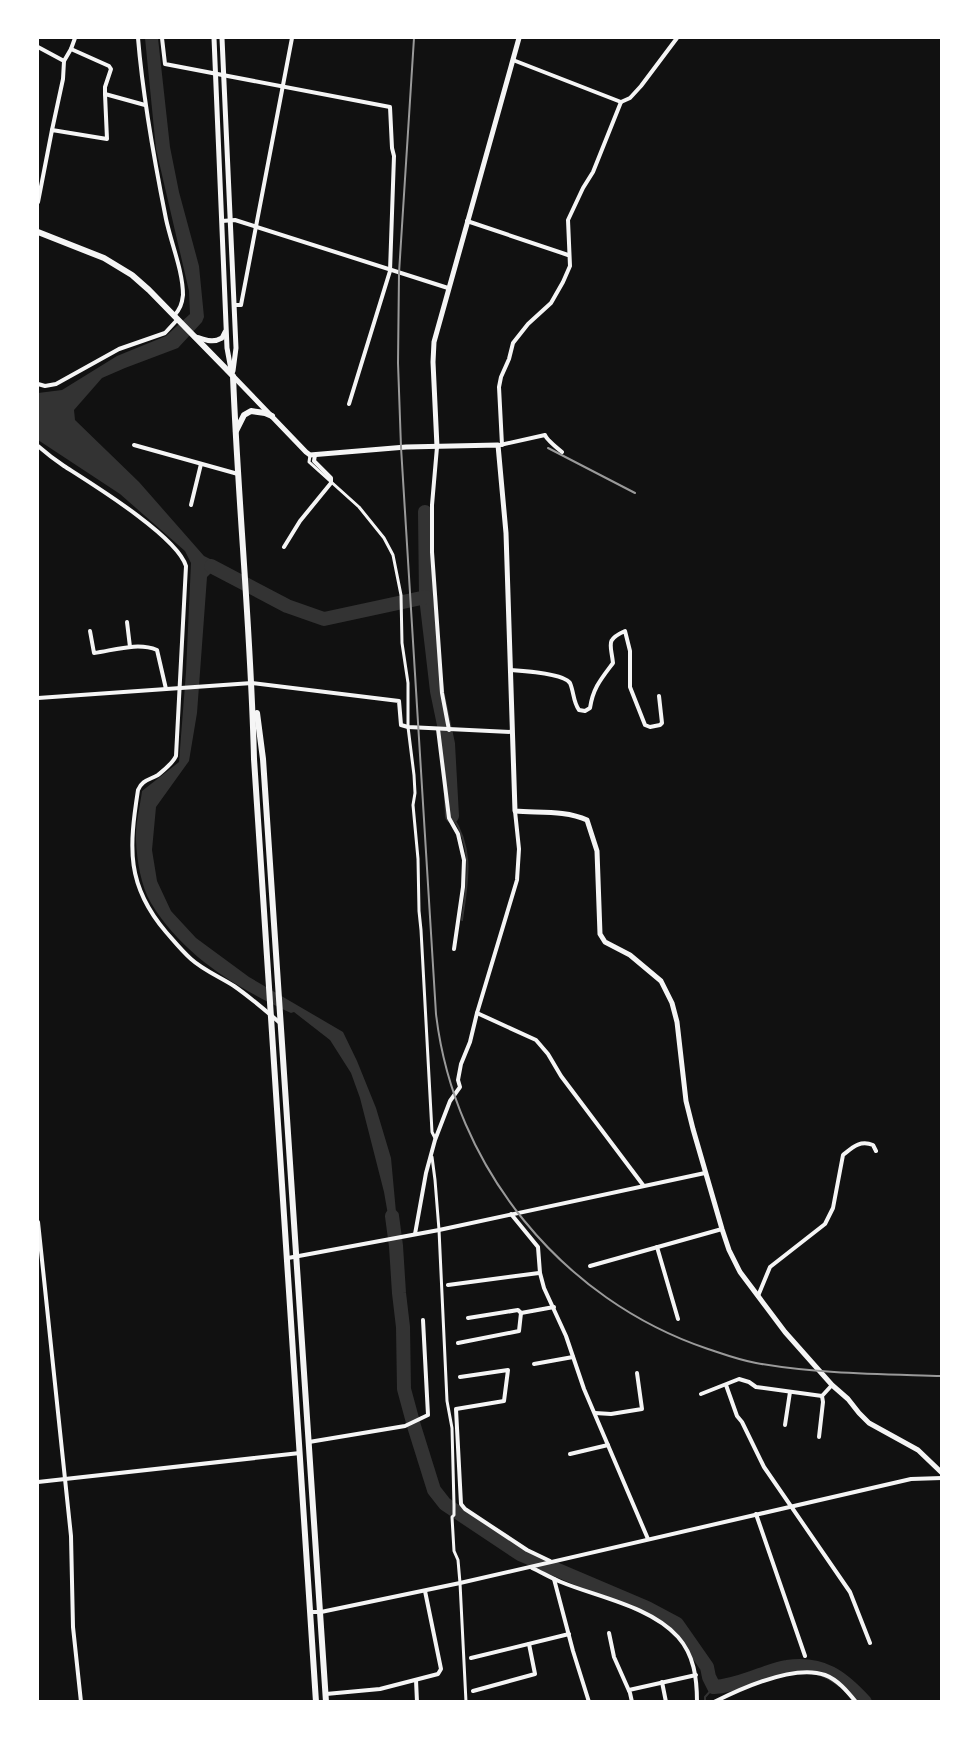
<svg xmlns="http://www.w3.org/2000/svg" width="979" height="1739" font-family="'Source Sans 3',sans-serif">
	<rect width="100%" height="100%" fill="#111"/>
	<path fill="#333" d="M145,38H158L170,147L179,192L199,266L204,317L202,322L178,348L125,368L102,378L74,410L75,420L139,482L204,556L228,568L225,579L211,573L207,577L197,713L189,761L156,807L152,850L157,881L171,911L196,938L249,977L343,1032L357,1061L376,1108L391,1158L398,1234L391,1232L384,1192L360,1098L351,1073L330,1040L294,1012L291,1013C237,988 183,956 151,903C141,886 137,861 136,841C135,825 140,807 142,791L179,762L186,672L191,563L185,551L120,494L38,440V393L62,390L117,356L166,336L190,314L189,291L156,149Z"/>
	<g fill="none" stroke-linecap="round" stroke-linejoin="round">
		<g stroke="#333" stroke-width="2">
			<path d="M452,816C475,850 467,883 462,920"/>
			<path d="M705,1702V1697L714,1687"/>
		</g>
		<g stroke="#333" stroke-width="14">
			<path d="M425,512L426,597L437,691L448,744L452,816"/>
			<path d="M211,566L287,606L324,619L426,597"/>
			<path d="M392,1216L396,1246L399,1293L403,1327L404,1389L414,1426L434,1490L445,1504L520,1554L647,1608L677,1624L707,1667L709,1677L714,1687C731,1686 745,1680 760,1675C769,1672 778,1668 787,1667C823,1662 842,1677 865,1702"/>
		</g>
		<g stroke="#f5f5f5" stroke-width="3">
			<path d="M310,455L309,462L359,507L384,538L393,555L401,595L402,643L408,683V727L414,775L415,793L413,805L418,859L419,911L421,930L432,1132L435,1138"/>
			<path d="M432,1157L435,1180L439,1230L447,1401L452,1428L454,1505V1515L452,1517L454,1551L458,1560L460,1583L466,1702"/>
		</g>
		<g stroke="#f5f5f5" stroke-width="4">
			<path d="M138,38C143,99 154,159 166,219C171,243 183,271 183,295C182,304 180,309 174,316"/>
			<path d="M162,38L165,64L390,107L392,148L394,156L390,271L349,404"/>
			<path d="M38,47L64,61L63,79L52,130"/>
			<path d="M71,49L75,38"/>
			<path d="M513,60L621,102"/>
			<path d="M64,61L71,49L109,66L111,69L105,87V94"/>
			<path d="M38,202L52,130L107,139L105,94L145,105"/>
			<path d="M222,221L235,220L448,288"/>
			<path d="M467,221L568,255"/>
			<path d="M234,305H241L292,38"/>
			<path d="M38,384L45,386L56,384L119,349L165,333L177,320"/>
			<path d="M134,445L238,474"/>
			<path d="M500,445L545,435C547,440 557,448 562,452"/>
			<path d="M502,445L499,387L501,377L509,359L513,343L528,324L551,303L563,282L570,266L568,220L583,188L593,172L621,102L630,98L641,86L677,38"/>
			<path d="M38,446C46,453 55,460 64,466C92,484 177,536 186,566L176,756C173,763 164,770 158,775C149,780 142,780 138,790C129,848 126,885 166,932C174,941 182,951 191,959C203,970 220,977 234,986C250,997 265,1010 280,1023"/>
			<path d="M437,447L432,505V552L442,693L449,730"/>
			<path d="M191,505L201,464"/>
			<path d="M284,547L300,521L331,483V478L314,461L315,455"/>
			<path d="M127,622L130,647"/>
			<path d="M90,631L94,653C115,650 138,642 157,650L166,689"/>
			<path d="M510,670C523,671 563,673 570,683C574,692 573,702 579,710L585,711L590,708C593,688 601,679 613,663C611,644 605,640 625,631L630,651V687L645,725L650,727L660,725L662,723L659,696"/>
			<path d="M38,698L252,683L399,701L401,725L408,727L512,732"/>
			<path d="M438,729L449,818L458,834L464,860L463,887L454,949"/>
			<path d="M477,1013L536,1040L548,1054L561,1076L643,1185"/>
			<path d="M511,1214L538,1247L540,1273L544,1288L566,1336L584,1389L648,1539"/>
			<path d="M38,1222L71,1536L73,1627L81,1702"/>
			<path d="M415,1234L426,1173L435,1140L450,1101L460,1087L458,1080L461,1064L470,1042L477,1013L517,880L519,849L515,811"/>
			<path d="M657,1247L678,1319"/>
			<path d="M288,1258L439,1230L705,1173"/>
			<path d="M590,1266L722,1229"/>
			<path d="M448,1285L539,1273"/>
			<path d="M758,1296L770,1267L825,1224L833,1208L843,1155C853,1147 860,1140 873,1145L876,1151"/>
			<path d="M468,1318L518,1310L521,1313L554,1307"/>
			<path d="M458,1343L519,1331L521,1313"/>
			<path d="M534,1364L573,1357"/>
			<path d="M460,1377L508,1370L504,1401L456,1409L461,1504L465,1509L527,1550L550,1561"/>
			<path d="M726,1385L737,1416L742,1422L764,1467L850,1592L870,1643"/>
			<path d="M701,1394L739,1379L749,1382L756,1387L822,1396L832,1385"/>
			<path d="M595,1413L611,1414L642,1409L637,1373"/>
			<path d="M785,1425L790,1392"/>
			<path d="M819,1437L823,1402L822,1396"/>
			<path d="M309,1442L405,1426L428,1415L423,1320"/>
			<path d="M570,1454L608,1445"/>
			<path d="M38,1482L300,1453"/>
			<path d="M756,1514L805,1656"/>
			<path d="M532,1568C541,1572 551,1578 561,1582C597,1597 650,1606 678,1637C694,1655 697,1678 697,1702"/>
			<path d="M554,1579L573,1651L589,1702"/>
			<path d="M311,1612H321L460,1583L911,1479L942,1478"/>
			<path d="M609,1633L614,1657L630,1693L632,1702"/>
			<path d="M471,1658L569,1634"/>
			<path d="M416,1680L417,1702"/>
			<path d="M662,1682L666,1702"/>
			<path d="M629,1690L696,1675"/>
			<path d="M473,1691L535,1674L529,1644"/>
			<path d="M326,1694L380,1689L438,1674L441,1669L425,1591"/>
			<path d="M714,1702C742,1688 795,1664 825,1675C838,1680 847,1691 856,1702"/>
		</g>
		<g stroke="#f5f5f5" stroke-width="5">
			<path d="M214,38L227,348L232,375"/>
			<path d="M222,38L236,348L233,371"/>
			<path d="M195,337C206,339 211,344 222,338L225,332"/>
			<path d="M233,376L306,452L310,455L406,447L498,445L506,533L515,811C538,813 566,810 587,820L597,851L600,934L605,942L630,955L661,981L672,1003L677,1022L686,1101L693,1129L722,1229L729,1250L740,1272L785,1332L832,1385L848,1399L859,1413L869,1423L918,1450L942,1473"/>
			<path d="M437,447L433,362L434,342L519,38"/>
		</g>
		<g stroke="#f5f5f5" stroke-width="6">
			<path d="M38,232L104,258L132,275L149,290L233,376C238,504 251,631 254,759L316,1702"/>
			<path d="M236,431L244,415L251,411L265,413L272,416"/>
			<path d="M257,713L263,759L326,1702"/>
		</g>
		<g stroke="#9a9a9a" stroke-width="2">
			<path d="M414,38L399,273L398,363L401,447L436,1014C454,1167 562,1300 708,1349C723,1354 739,1360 756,1363C817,1374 880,1374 942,1376"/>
			<path d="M548,448L635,493"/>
		</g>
	</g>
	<rect width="979" height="1739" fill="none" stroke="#ffffff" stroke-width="78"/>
</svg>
